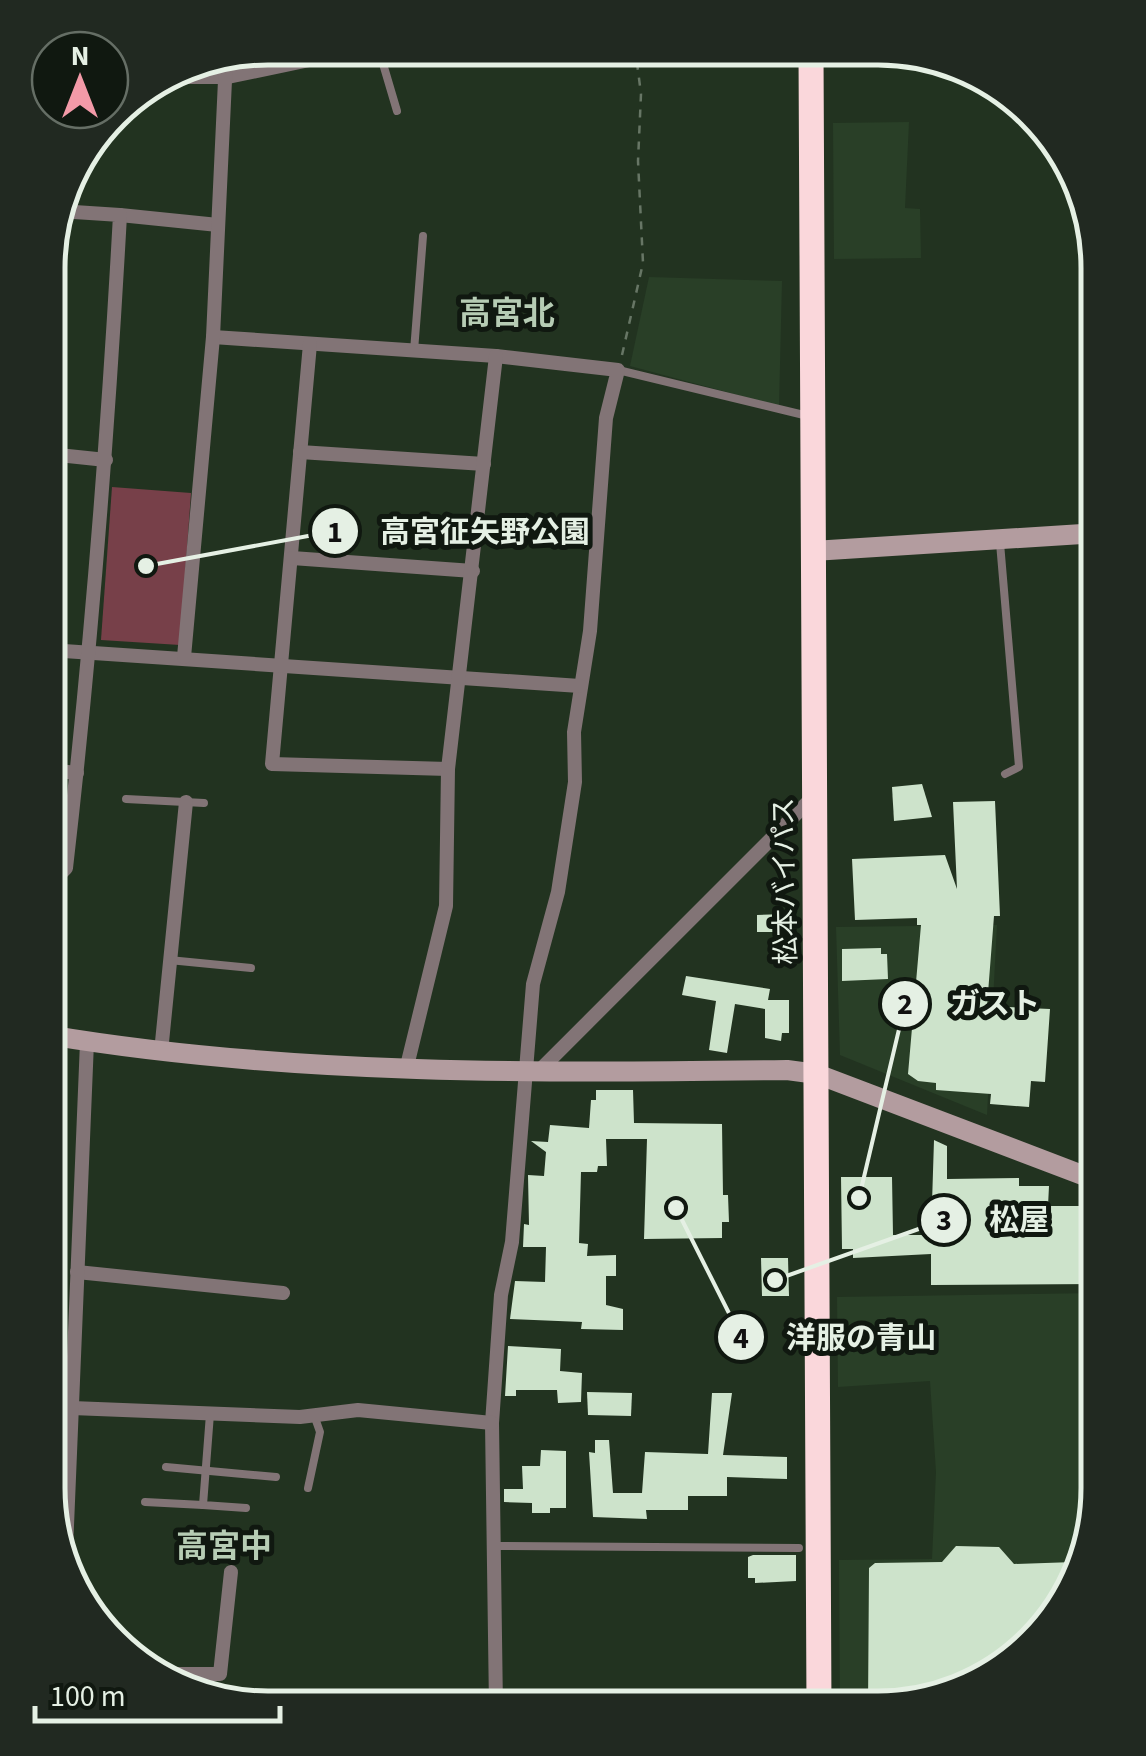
<svg xmlns="http://www.w3.org/2000/svg" width="1146" height="1756" font-family="'Source Sans 3','Noto Sans JP',sans-serif">
	<rect width="100%" height="100%" fill="#223320"/>
	<g fill="#293f27">
		<path d="M909,122L905,208L920,209L921,258L834,259L833,123Z"/>
		<path d="M649,277L782,281L779,406L630,366Z"/>
		<path d="M997,925L987,1115L840,1055L836,927Z"/>
		<path d="M1098,1293V1503L1061,1611L963,1691L878,1708H840L839,1560L932,1559L936,1472L930,1381L838,1387L837,1297Z"/>
	</g>
	<path fill="#774049" d="M112,487L191,493L180,645L101,640Z"/>
	<g fill="#cde3cb">
		<path d="M922,784L932,817L894,821L892,787Z"/>
		<path d="M995,801L1000,916H994L987,1006L1050,1009L1045,1082L1031,1081L1029,1107L990,1104L991,1094L936,1090V1083L918,1081L908,1074L921,925H917V918L855,920L852,859L945,855L957,889L953,802Z"/>
		<path d="M786,914V932H757V915Z"/>
		<path d="M881,948V954H887L888,979L842,981V949Z"/>
		<path d="M686,976L770,989L768,1000H789V1033H782L781,1041L765,1038V1009L735,1004L727,1053L709,1050L716,1001L682,995Z"/>
		<path d="M596,1090H633L634,1123L722,1124L723,1195H728L729,1222H722V1238L644,1239L647,1139H606L607,1166H598L597,1172H581L579,1243L588,1244L587,1256L616,1255V1276H606V1305L623,1309V1330L581,1329L582,1322L510,1319L515,1281L545,1282L546,1247H523L524,1224L529,1225L528,1175L544,1176L546,1152L531,1141L548,1142L550,1125L589,1128L591,1100H596Z"/>
		<path d="M934,1140L947,1146V1179L1019,1178V1186H1049L1048,1206H1097L1098,1284L931,1285V1254L853,1258V1249H842L841,1177H892L893,1235H931Z"/>
		<path d="M761,1258H788L789,1296H762Z"/>
		<path d="M508,1346L561,1349L560,1371L582,1373L581,1402L558,1403L557,1390H516V1396H505Z"/>
		<path d="M587,1392L632,1393L631,1416L588,1415Z"/>
		<path d="M712,1393H732L723,1455L787,1457V1479L727,1477V1496H688V1510H646L647,1519L593,1517L589,1452L595,1453V1440H609L613,1493H642L645,1452L708,1454Z"/>
		<path d="M541,1450L566,1451V1508H550V1513H532V1503L504,1502V1489H523L522,1466H540Z"/>
		<path d="M956,1546L999,1547L1014,1564L1074,1562L1061,1611L963,1691L868,1708L869,1568L875,1563L942,1562Z"/>
		<path d="M753,1555H796V1581L755,1583V1578H748V1557Z"/>
	</g>
	<g fill="none" stroke-linecap="round" stroke-linejoin="round">
		<path stroke="#677665" stroke-width="2.5" stroke-dasharray="8 8" stroke-linecap="butt" d="M622,355L643,263L638,161L641,94L636,55"/>
		<g stroke="#827476" stroke-width="8">
			<path d="M381,57L397,111"/>
			<path d="M414,351L423,236"/>
			<path d="M618,370L808,416"/>
			<path d="M1000,543L1019,767L1005,774"/>
			<path d="M126,799L204,803"/>
			<path d="M169,960L251,968"/>
			<path d="M210,1414L203,1505L246,1508"/>
			<path d="M166,1467L276,1477"/>
			<path d="M308,1488L320,1432L314,1415"/>
			<path d="M145,1502L203,1505"/>
			<path d="M494,1546L799,1548"/>
		</g>
		<g stroke="#827476" stroke-width="14">
			<path d="M166,77H228L319,58"/>
			<path d="M120,215L218,225"/>
			<path d="M213,337L496,356L618,370L606,418L590,631L574,732L575,782L558,892L533,984L512,1242L501,1295L492,1423L496,1707"/>
			<path d="M310,344L272,764L448,769"/>
			<path d="M300,452L484,464"/>
			<path d="M49,454L106,460"/>
			<path d="M292,558L473,571"/>
			<path d="M49,650L580,686"/>
			<path d="M184,657L213,337L226,59"/>
			<path d="M49,770L77,773"/>
			<path d="M48,876L57,877L66,868C91,651 108,433 120,215L59,211"/>
			<path d="M161,1052L186,802"/>
			<path d="M406,1070L446,906L448,769L496,356"/>
			<path d="M538,1072L814,796"/>
			<path d="M77,1272L283,1293"/>
			<path d="M72,1408L300,1417L358,1410L492,1423"/>
			<path d="M65,1574L87,1042"/>
			<path d="M160,1674H220L231,1572"/>
		</g>
		<g stroke="#b39c9f" stroke-width="20">
			<path d="M813,551L1098,533"/>
			<path d="M48,1035C293,1076 540,1073 787,1070L817,1074L1098,1181"/>
		</g>
		<path stroke="#fad7db" stroke-width="25" d="M811,53L819,1708"/>
	</g>
	<g text-anchor="middle" dominant-baseline="central" stroke-width="10" stroke-linejoin="round" paint-order="stroke">
		<g font-size="28" fill="#e5f0e4" stroke="#101810">
			<text transform="translate(785 881) rotate(-91)">松本バイパス</text>
		</g>
		<g font-size="32" font-weight="bold" fill="#b6ccb4" stroke="#101810">
			<text x="507" y="314">高宮北</text>
			<text x="224" y="1547">高宮中</text>
		</g>
	</g>
	<path d="M0 0H1146V1756H0ZM268 65H878A203 203 0 0 1 1081 268V1488A203 203 0 0 1 878 1691H268A203 203 0 0 1 65 1488V268A203 203 0 0 1 268 65Z" fill="#212921" fill-rule="evenodd"/>
	<path fill="none" stroke="#e5f0e4" stroke-width="5" d="M268 65H878A203 203 0 0 1 1081 268V1488A203 203 0 0 1 878 1691H268A203 203 0 0 1 65 1488V268A203 203 0 0 1 268 65Z"/>
	<path fill="none" stroke="#e5f0e4" stroke-width="4" d="M146 566L335 531M859 1198L905 1004M775 1280L944 1220M676 1208L741 1337"/>
	<g fill="#e5f0e4" stroke="#101810" stroke-width="4">
		<circle cx="146" cy="566" r="10"/>
		<circle cx="859" cy="1198" r="10"/>
		<circle cx="775" cy="1280" r="10"/>
		<circle cx="676" cy="1208" r="10"/>
		<circle cx="335" cy="531" r="25"/>
		<circle cx="905" cy="1004" r="25"/>
		<circle cx="944" cy="1220" r="25"/>
		<circle cx="741" cy="1337" r="25"/>
	</g>
	<g font-size="30" text-anchor="middle" font-weight="bold" fill="#111">
		<text x="335" y="542">1</text>
		<text x="905" y="1014">2</text>
		<text x="944" y="1230">3</text>
		<text x="741" y="1348">4</text>
	</g>
	<g font-size="30" text-anchor="middle" font-weight="bold" fill="#e5f0e4" stroke="#101810" stroke-width="10" stroke-linejoin="round" paint-order="stroke">
		<text x="485" y="542">高宮征矢野公園</text>
		<text x="995" y="1014">ガスト</text>
		<text x="1019" y="1230">松屋</text>
		<text x="861" y="1348">洋服の青山</text>
	</g>
	<g transform="translate(80 80)"><circle r="48" fill="#101810" stroke="#656e65" stroke-width="2.5"/>
	<path d="M0-8L18 38L0 25L-18 38Z" fill="#f39aa8"/>
	<text y="-15" font-size="28" font-weight="bold" text-anchor="middle" fill="#e5f0e4">N</text>
	</g>
	<path d="M35 1706v15h245v-15" fill="none" stroke="#e5f0e4" stroke-width="5"/>
	<text x="50" y="1706" font-size="30" fill="#e5f0e4" stroke="#101810" stroke-width="8" paint-order="stroke">100 m</text>
</svg>
